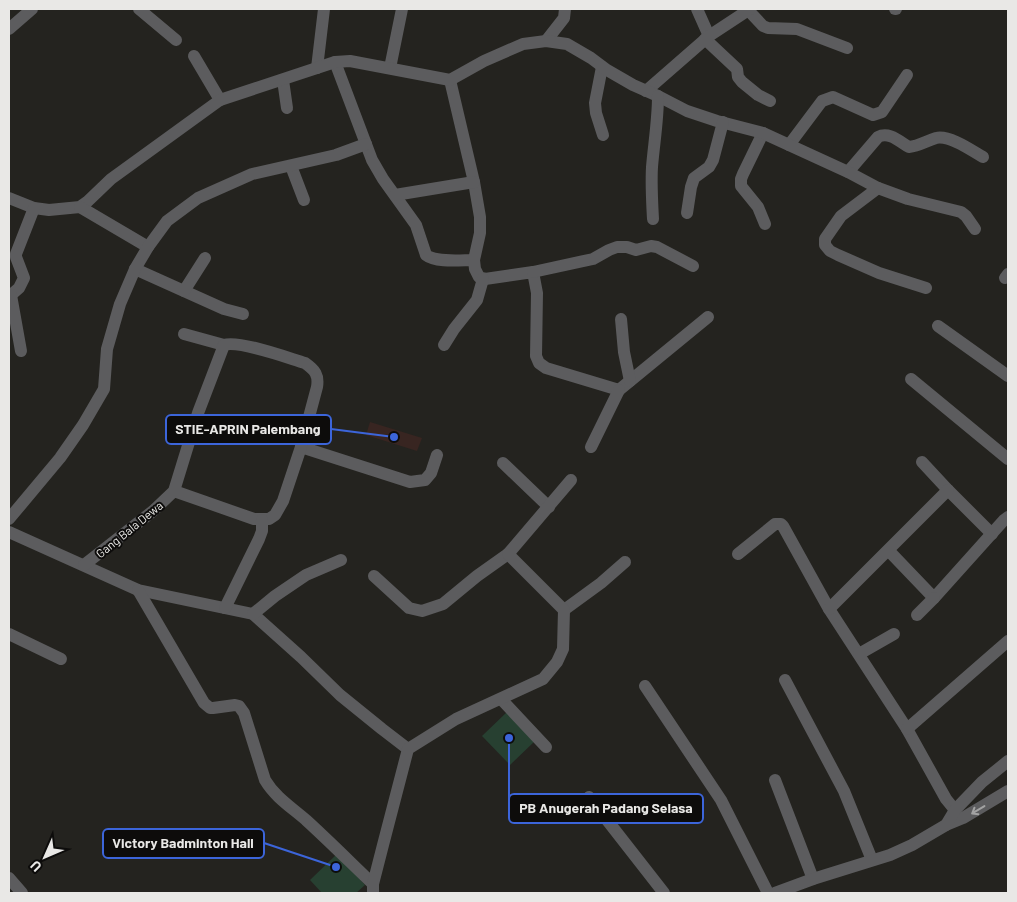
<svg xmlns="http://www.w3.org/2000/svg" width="1017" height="902" font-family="Barlow,sans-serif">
	<rect width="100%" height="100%" fill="#24231f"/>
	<path fill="#382521" d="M370,422L422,438L417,451L366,435Z"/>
	<g fill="#274031">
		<path d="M508,711L536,740L510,765L482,736Z"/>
		<path d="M337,854L365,885L356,893H322L310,880Z"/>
	</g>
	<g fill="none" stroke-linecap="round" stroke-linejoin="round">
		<g stroke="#5c5c5e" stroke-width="12">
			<path d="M139,9L176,40"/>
			<path d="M697,9L709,36"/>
			<path d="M895,9H896"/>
			<path d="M748,10L763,26L768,28L797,29L847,48"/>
			<path d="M9,29L32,9"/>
			<path d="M705,39L737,69L738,77L742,82L758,95L770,101"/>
			<path d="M546,41L564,18L565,9"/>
			<path d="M194,56L220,100"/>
			<path d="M335,62L372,160L383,179L416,225L426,255C436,263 461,260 474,260"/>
			<path d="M602,67L595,103L596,113L603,135"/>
			<path d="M317,68L324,9"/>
			<path d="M390,68L402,9"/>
			<path d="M283,80L287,108"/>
			<path d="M450,80L474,182L480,217V233L474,260L475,269L479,277L485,279L533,272L537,293L536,356L539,363L546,368L619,390L708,317"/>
			<path d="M646,91L709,36L750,9"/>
			<path d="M763,133L743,174L741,179V186L758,207L765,224"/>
			<path d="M789,145L822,101L833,97L873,115L882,112L907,75"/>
			<path d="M291,166L304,200"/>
			<path d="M848,172L878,137C889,131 900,142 909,147C919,146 926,141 936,138C950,135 971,150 983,157"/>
			<path d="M878,188L908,199L961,212L966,216L975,229"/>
			<path d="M395,195L474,182"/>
			<path d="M9,198L34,208L49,210L80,207L87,202L111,179L220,100L335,62L350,61L450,80L484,61L523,44L546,41L567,44L591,58L607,70L633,85L658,96L687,111L717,121L763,133L848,172L878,188L841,216L825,239V245L830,251L838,255L879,273L926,288"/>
			<path d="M80,207L148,247"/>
			<path d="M687,213L691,187L694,178L709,167L713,160L723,122"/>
			<path d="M653,219C652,201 651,184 652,167C654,143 658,120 658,96"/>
			<path d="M135,269L224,309L243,314"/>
			<path d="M533,272L593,259L609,250L617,247H627L636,250L651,246L657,247L693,266"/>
			<path d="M1005,278L1008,274"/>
			<path d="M184,291L205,258"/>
			<path d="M9,295H11L19,288L24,278L16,257V254L34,208"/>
			<path d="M11,295L21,351"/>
			<path d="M621,319L624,352L630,381"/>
			<path d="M938,326L1008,376"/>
			<path d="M184,334L224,345"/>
			<path d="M444,345L454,329L477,300L483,279"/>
			<path d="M911,379L1008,459"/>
			<path d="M301,447L410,482L425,480L431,473L437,455"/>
			<path d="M591,447L619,390"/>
			<path d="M922,462L948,490L992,534"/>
			<path d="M503,463L549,507"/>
			<path d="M9,519L60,458L83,425L104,389L107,349L120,304L135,269L148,247L167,221L198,198L252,174L336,155L366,144"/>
			<path d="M9,532L138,590L253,614L301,657L340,695L382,729L408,749"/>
			<path d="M889,551L934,598L1004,520L1008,517"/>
			<path d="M738,554L775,524H781L783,526L829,609L907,729L946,799L955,810"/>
			<path d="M84,565L153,511L174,491L198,413L224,345C239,340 288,358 305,363C315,370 319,375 317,387L301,447L283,501L275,515L269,519H254L174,491"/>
			<path d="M374,576L409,608L422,611L443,604L477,576L508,554"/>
			<path d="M138,590L204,703L210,708H213L235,705L239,706L244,713L265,780C275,797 291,807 306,820C329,841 351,863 373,884"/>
			<path d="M225,608L259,539L262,531V520"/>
			<path d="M829,609L948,490"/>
			<path d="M564,610L601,583L625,562"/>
			<path d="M253,614L275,596L306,575L341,560"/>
			<path d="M917,615L934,598"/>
			<path d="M9,634L61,659"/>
			<path d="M859,654L894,634"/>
			<path d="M785,680L844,791L872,860"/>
			<path d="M645,686L721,800L768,893"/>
			<path d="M501,699L546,747"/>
			<path d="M907,729L1008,641"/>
			<path d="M775,780L813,879"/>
			<path d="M589,797L664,893"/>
			<path d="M946,825L963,818L1008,791"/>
			<path d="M9,878L22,893"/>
			<path d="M373,893V884L383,845L408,749L456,719L543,679L557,662L563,649L564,610L508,554L571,480"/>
			<path d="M775,893L813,879L890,855L912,845L946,825L955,810L982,782L1008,761"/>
		</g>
	</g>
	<defs><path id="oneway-shaft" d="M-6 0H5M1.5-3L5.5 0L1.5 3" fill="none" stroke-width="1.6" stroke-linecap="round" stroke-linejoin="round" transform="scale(1.25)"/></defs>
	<use stroke="#a2a2a2" href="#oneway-shaft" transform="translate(978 810) rotate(149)"/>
	<g text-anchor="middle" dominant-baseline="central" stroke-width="4" stroke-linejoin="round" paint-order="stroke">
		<g font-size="12" fill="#e9e8e6" stroke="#0d0c0b">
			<text transform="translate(129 529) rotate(-39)">Gang Bala Dewa</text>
		</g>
	</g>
	<path fill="none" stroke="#3c65da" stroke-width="2" d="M394 437L331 429M509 738L509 808M336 867L264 843"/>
	<g fill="#3c65da" stroke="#0d0c0b" stroke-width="2">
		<circle cx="394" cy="437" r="5"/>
		<circle cx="509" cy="738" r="5"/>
		<circle cx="336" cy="867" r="5"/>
	</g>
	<g fill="#0d0c0b" stroke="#3c65da" stroke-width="2">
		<rect x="166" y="415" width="165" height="29" rx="5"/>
		<rect x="509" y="794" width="194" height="29" rx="5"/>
		<rect x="103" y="829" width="161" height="29" rx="5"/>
	</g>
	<g font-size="14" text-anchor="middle" font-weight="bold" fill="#e9e8e6">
		<text x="248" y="434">STIE-APRIN Palembang</text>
		<text x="606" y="813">PB Anugerah Padang Selasa</text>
		<text x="183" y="848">Victory Badminton Hall</text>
	</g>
	<rect width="1017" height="902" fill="none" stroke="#e9e8e6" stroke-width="20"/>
	<g transform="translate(45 857) rotate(225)" stroke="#0d0c0b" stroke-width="4" paint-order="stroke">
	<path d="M0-4L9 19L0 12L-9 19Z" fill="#e9e8e6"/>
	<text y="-8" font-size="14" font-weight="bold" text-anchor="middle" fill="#e9e8e6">U</text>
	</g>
</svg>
